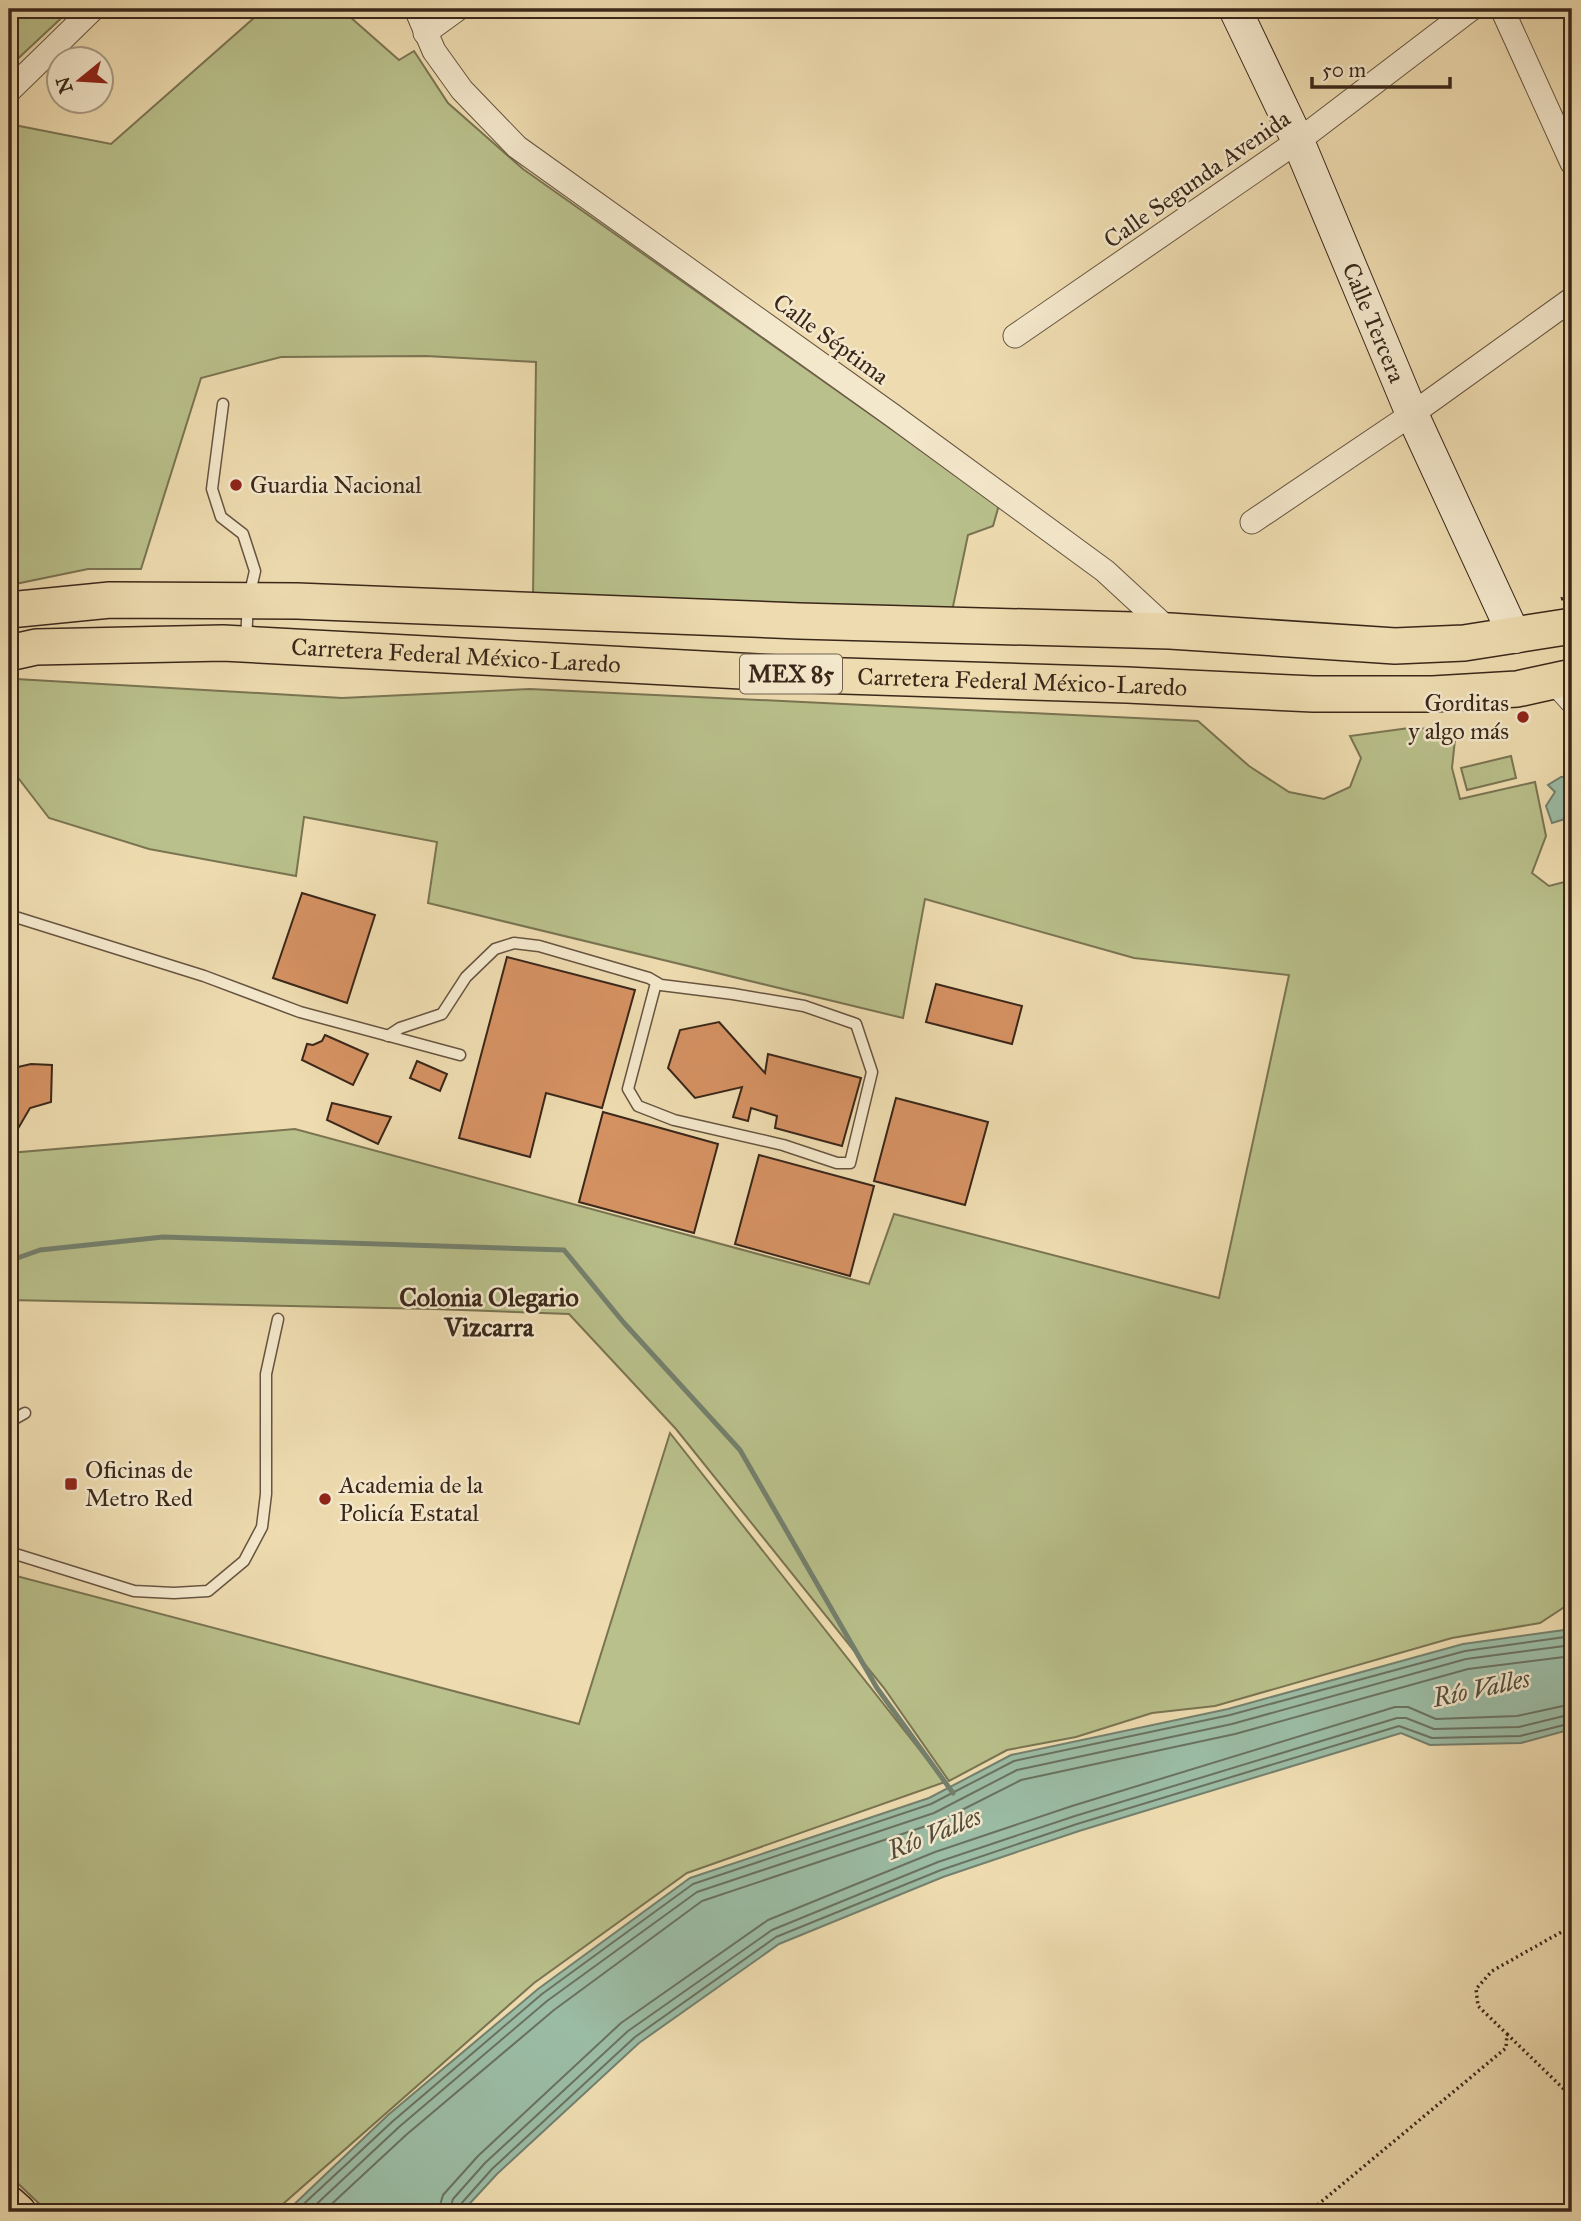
<svg xmlns="http://www.w3.org/2000/svg" width="1581" height="2221" font-family="'IM FELL Great Primer',serif">
	<rect width="100%" height="100%" fill="#eedcb0"/>
	<filter id="stains"><feTurbulence type="fractalNoise" baseFrequency=".00286" numOctaves="4"/><feColorMatrix values="0 0 0 0 .2 0 0 0 0 .09 0 0 0 0 .02 0 0 0 .5 -.17"/></filter>
	<radialGradient id="worn" r=".72"><stop offset=".6" stop-color="#630" stop-opacity="0"/><stop offset="1" stop-color="#630" stop-opacity=".3"/></radialGradient>
	<g fill="#b9c08b" stroke="#7a7452" stroke-width="2">
		<path d="M9,9H71L9,67Z"/>
		<path d="M264,9H341L399,60L414,51L448,103L523,169L999,505L993,526L968,535L951,616L533,596L536,362L426,356L281,357L201,378L141,569H88L15,584L9,571V124L111,144Z"/>
		<path d="M16,679L342,698L530,689L1198,721L1249,766L1289,792L1324,799L1350,787L1361,758L1350,736L1409,728L1456,730L1452,768L1460,799L1535,782L1546,836L1532,873L1549,886L1572,880V1602L1540,1623L1452,1638L1215,1706L1152,1713L1076,1737L1007,1750L949,1781L884,1688L676,1429L569,1314L434,1309L9,1300V1153L295,1129L869,1284L894,1214L1219,1298L1289,975L1134,958L925,899L903,1018L428,903L437,842L304,817L296,876L149,849L49,818L9,766V681Z"/>
		<path d="M1511,756L1516,778L1467,790L1461,768Z"/>
		<path d="M670,1433L945,1782L687,1873L534,1983L283,2204L278,2212H48L9,2175V1574L579,1724Z"/>
	</g>
	<g fill="#9bbca5" stroke="#74806d" stroke-width="2">
		<path d="M1572,776V802L1565,812V819L1552,823L1546,806L1555,792L1548,785L1561,777Z"/>
		<path d="M1572,1629V1729L1521,1743L1430,1745L1401,1733L1079,1831L943,1877L779,1944L639,2043L497,2174L462,2212H286L388,2115L538,1989L690,1878L929,1798L1011,1755L1228,1709L1463,1644Z"/>
	</g>
	<g fill="none" stroke-linecap="round" stroke-linejoin="round">
		<g stroke="#6a7260" stroke-width="2">
			<path d="M295,2212L393,2121L542,1994L693,1884L931,1804L1014,1761L1230,1715L1465,1651L1572,1636"/>
			<path d="M308,2212L399,2127L547,2001L697,1892L934,1813L1017,1770L1232,1724L1466,1659L1572,1645"/>
			<path d="M323,2212L406,2135L554,2010L702,1901L938,1822L1021,1780L1235,1734L1468,1669L1572,1656"/>
			<path d="M438,2212L443,2195L478,2156L621,2023L768,1920L935,1852L1072,1806L1395,1707H1408L1436,1719L1517,1716L1572,1704"/>
			<path d="M449,2212L453,2199L485,2163L628,2031L772,1930L938,1862L1075,1816L1397,1718H1406L1434,1729L1519,1727L1572,1714"/>
			<path d="M458,2212L460,2205L492,2169L635,2037L776,1937L941,1870L1077,1824L1399,1726L1432,1738L1520,1736L1572,1723"/>
		</g>
		<path stroke="#74806d" stroke-width="5" d="M9,1261L40,1250L163,1237L564,1250L624,1323L740,1450L877,1688L953,1793"/>
	</g>
	<g fill="#d69263" stroke="#3a271a" stroke-width="2">
		<path d="M302,893L375,915L347,1003L273,978Z"/>
		<path d="M507,957L635,990L602,1108L546,1093L530,1157L459,1138Z"/>
		<path d="M936,984L1022,1006L1012,1044L926,1022Z"/>
		<path d="M719,1022L765,1073L768,1054L861,1078L842,1146L775,1128L777,1116L751,1108L748,1121L733,1117L742,1087L695,1098L668,1068L680,1030Z"/>
		<path d="M325,1035L368,1054L353,1085L302,1060L307,1044L313,1045L322,1041Z"/>
		<path d="M417,1061L447,1074L440,1091L410,1078Z"/>
		<path d="M31,1064L52,1065L51,1102L30,1108L9,1144V1069Z"/>
		<path d="M896,1098L988,1122L965,1205L874,1181Z"/>
		<path d="M332,1103L391,1117L378,1144L327,1120Z"/>
		<path d="M603,1112L718,1144L694,1233L579,1202Z"/>
		<path d="M759,1155L874,1186L850,1276L735,1244Z"/>
	</g>
	<g fill="none" stroke-linecap="round" stroke-linejoin="round">
		<g stroke="#675440" stroke-width="13">
			<g id="lane">
				<path d="M223,404L212,489L221,517L243,534L255,571L248,601L246,641"/>
				<path d="M9,915L204,976L300,1012L460,1055"/>
				<path d="M9,1033L11,1034"/>
				<path d="M388,1036L400,1028L442,1014L466,977L495,949L514,943L539,946L649,978L661,985L733,994L804,1006L856,1024L872,1072L850,1163H837L783,1145L674,1120L638,1106L628,1089L656,983"/>
				<path d="M9,1422L25,1413"/>
				<path d="M9,1552L134,1591L174,1593L208,1591L244,1561L262,1527L266,1494V1374L278,1319"/>
			</g>
		</g>
		<g stroke="#675440" stroke-width="25">
			<g id="street">
				<path d="M416,9L434,51L462,90L517,147L892,415L1105,571L1170,631"/>
				<path d="M1502,9L1572,163"/>
				<path d="M425,33L458,9"/>
				<path d="M9,91L93,9"/>
				<path d="M1015,336L1298,141L1471,9"/>
				<path d="M1252,522L1412,414L1572,299"/>
				<path d="M1554,682L1572,702"/>
			</g>
		</g>
		<g stroke="#3a271a" stroke-width="34">
			<g id="secondary">
				<path id="s1" d="M1235,9L1298,141L1412,414L1515,637"/>
			</g>
		</g>
		<g stroke="#3a271a" stroke-width="38">
			<g id="primary">
				<path d="M9,610L110,600L297,601L799,621L1170,631L1395,646L1464,643L1572,626"/>
				<path id="s2" d="M9,653L36,647L223,643L813,675L1127,685L1313,694H1433L1517,689L1572,677"/>
				<path d="M9,2204L18,2212"/>
			</g>
		</g>
		<g stroke="#3a271a" stroke-width="3.5" stroke-dasharray="2 3.5" stroke-linecap="butt">
			<path d="M1561,599L1572,595"/>
			<path d="M1507,2034L1572,2097"/>
			<path d="M1309,2212L1506,2048L1507,2034L1478,2006L1476,1989L1492,1971L1572,1926"/>
		</g>
		<use href="#lane" stroke="#f4e8cc" stroke-width="10"/>
		<use href="#street" stroke="#f4e8cc" stroke-width="23"/>
		<use href="#secondary" stroke="#f4e8cc" stroke-width="32"/>
		<use href="#primary" stroke="#eedcb0" stroke-width="35"/>
	</g>
	<g fill="#8f2418" stroke="#f4e8cc" stroke-width="2.5">
		<circle cx="236" cy="485" r="7"/>
		<circle cx="1523" cy="717" r="7"/>
		<rect x="64" y="1477" width="14" height="14" rx="3.5"/>
		<circle cx="325" cy="1499" r="7"/>
	</g>
	<g text-anchor="middle" dominant-baseline="central" stroke-width="5" stroke-linejoin="round" paint-order="stroke">
		<rect fill="#f4e8cc" stroke="#72614f" stroke-width="2" x="740" y="654.5" width="102" height="39" rx="5"/>
		<g font-size="23" font-weight="bold" fill="#3a271a">
			<text x="791" y="674">MEX 85</text>
		</g>
		<g font-size="24" fill="#3a271a" stroke="#f4e8cc">
			<text transform="translate(1197 179) rotate(-35)">Calle Segunda Avenida</text>
			<text stroke="none"><textPath href="#s1" startOffset="343">Calle Tercera</textPath></text>
			<text transform="translate(831 339) rotate(36)">Calle Séptima</text>
			<text stroke="none"><textPath href="#s2" startOffset="448">Carretera Federal México-Laredo</textPath></text>
			<text stroke="none"><textPath href="#s2" startOffset="1015">Carretera Federal México-Laredo</textPath></text>
		</g>
		<g font-size="24" fill="#3a271a" stroke="#f4e8cc" text-anchor="start">
			<text x="250" y="485">Guardia Nacional</text>
			<text x="1509" y="703" text-anchor="end">Gorditas<tspan x="1509" dy="28">y algo más</tspan></text>
			<text x="85" y="1470">Oficinas de<tspan x="85" dy="28">Metro Red</tspan></text>
			<text x="339" y="1485">Academia de la<tspan x="339" dy="28">Policía Estatal</tspan></text>
		</g>
		<g font-size="26" font-weight="bold" fill="#3a271a" stroke="#f4e8cc">
			<text x="489" y="1297">Colonia Olegario<tspan x="489" dy="30">Vizcarra</tspan></text>
		</g>
		<g font-size="26" font-style="italic" fill="#524c3d" stroke="#f4e8cc">
			<text transform="translate(1481 1688) rotate(-12)">Río Valles</text>
			<text transform="translate(934 1833) rotate(-22)">Río Valles</text>
		</g>
	</g>
	<rect width="1581" height="2221" fill="none" stroke="#eedcb0" stroke-width="35"/>
	<rect x="10" y="10" width="1560" height="2200" fill="none" stroke="#3a271a" stroke-width="3.5"/>
	<rect x="18" y="18" width="1546" height="2186" fill="none" stroke="#3a271a" stroke-width="2"/>
	<g transform="translate(80 80) rotate(252)"><circle r="33" fill="#f4e8cc" stroke="#aa9b85" stroke-width="2"/>
	<path d="M0-5L12 26L0 18L-12 26Z" fill="#8f2418"/>
	<text y="-10" font-size="19" font-weight="bold" text-anchor="middle" fill="#3a271a">N</text>
	</g>
	<path d="M1312 77v10h138v-10" fill="none" stroke="#3a271a" stroke-width="3.5"/>
	<text x="1322" y="77" font-size="21" fill="#3a271a" stroke="#f4e8cc" stroke-width="5" paint-order="stroke">50 m</text>
	<rect width="100%" height="100%" filter="url(#stains)"/>
	<rect width="100%" height="100%" fill="url(#worn)"/>
</svg>
